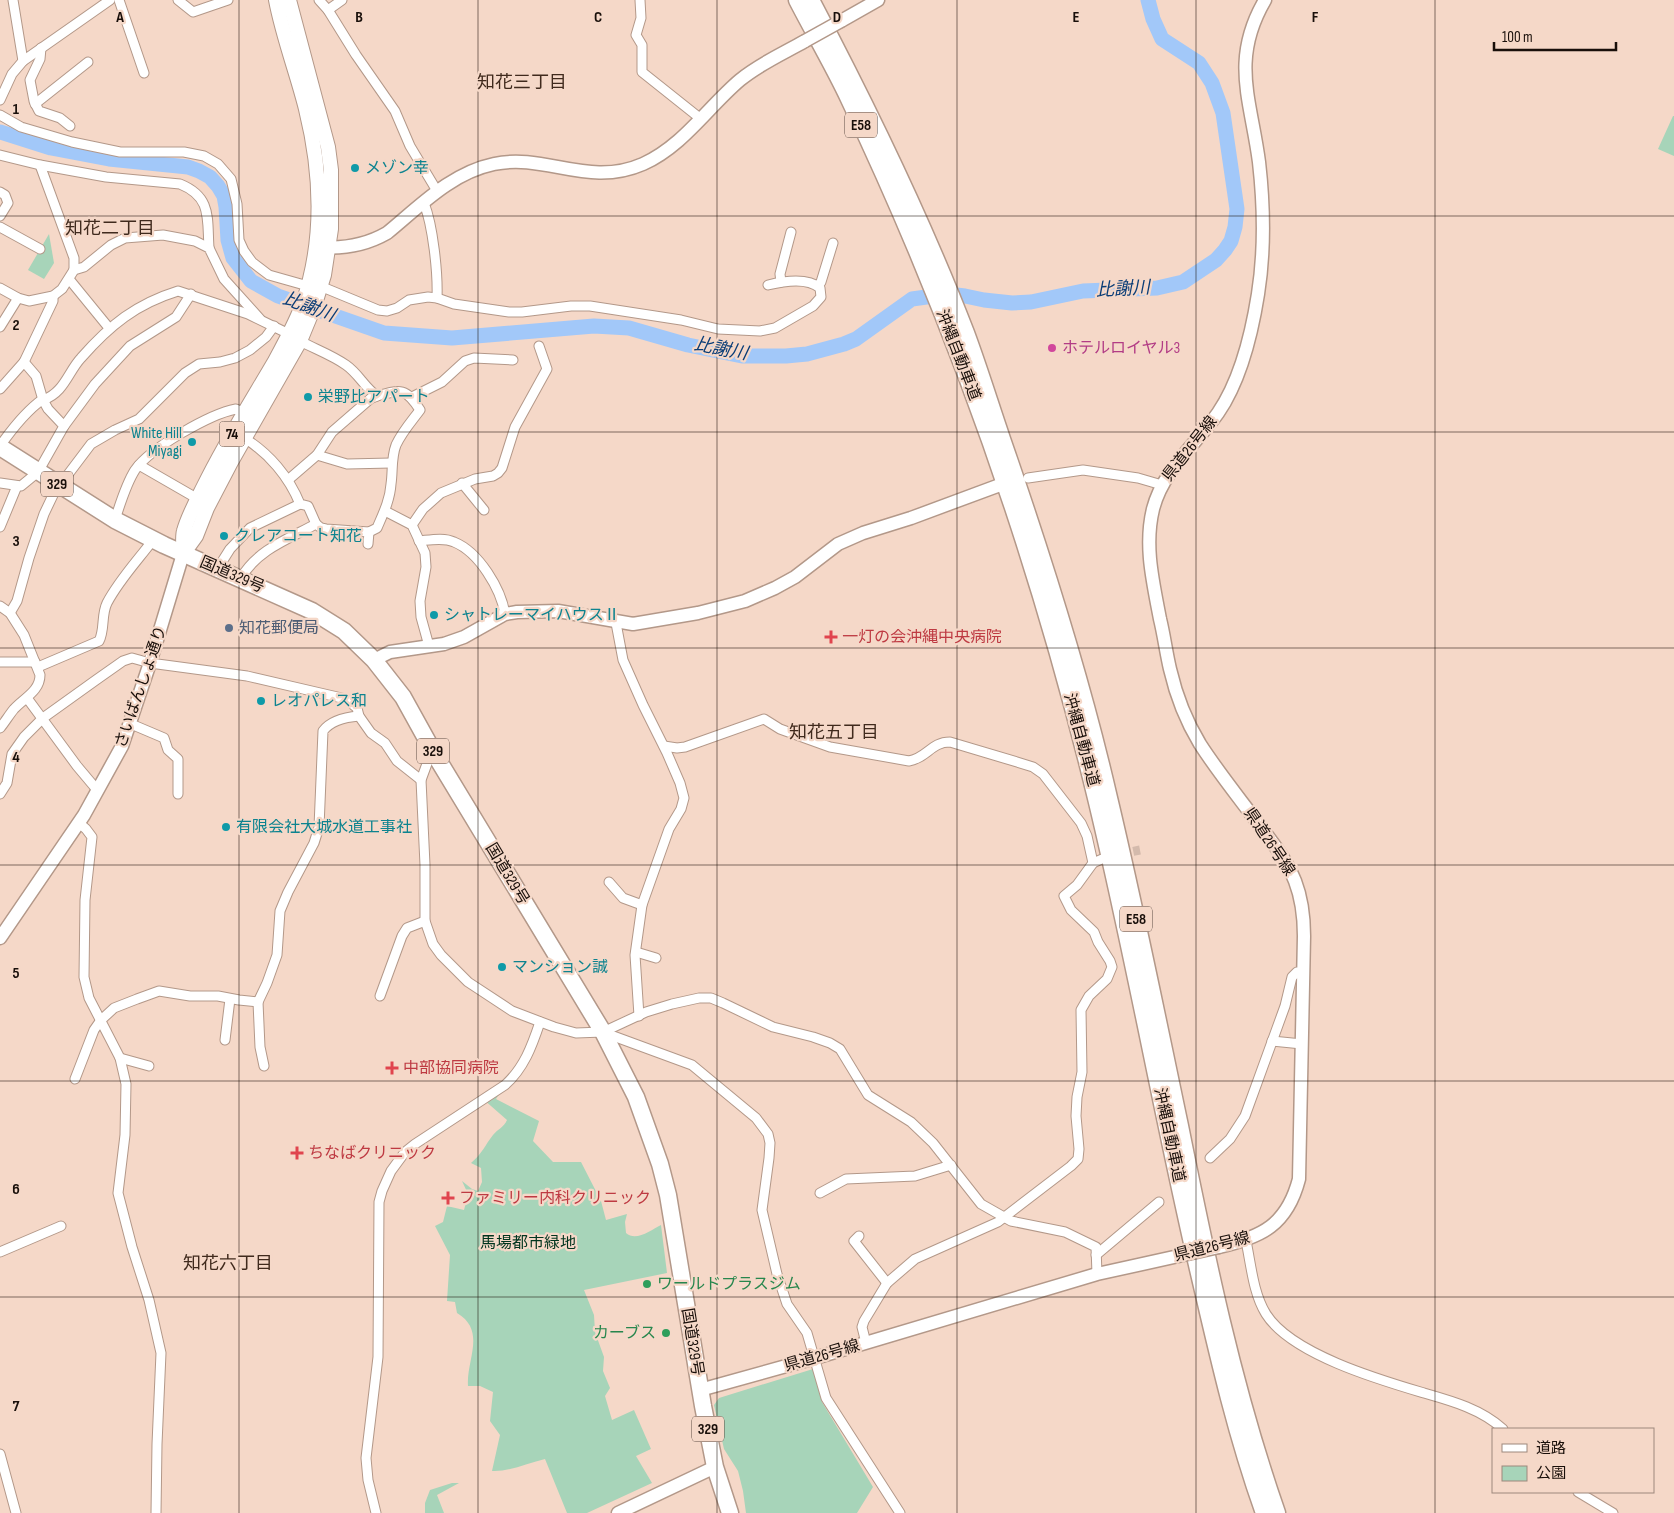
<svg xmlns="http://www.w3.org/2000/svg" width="1674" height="1513" font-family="'Sofia Sans Condensed','Noto Sans JP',sans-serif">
	<rect width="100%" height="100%" fill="#f5d8c8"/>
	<g fill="#a7d4b9">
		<path d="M1673,116H1674V156L1658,149Z"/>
		<path d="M49,234L54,263L44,279L28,270Z"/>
		<path d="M505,1085L496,1099L539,1121L533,1141L553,1162H581L601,1201L606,1220L627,1214L625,1222L626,1233C636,1242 651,1230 661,1225L667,1273L584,1290L594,1315L595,1332L604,1357L603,1371L610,1388L605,1396L612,1420L634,1410L651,1449L636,1456L652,1483L587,1513H567L545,1459C528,1463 509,1472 492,1471L500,1435L490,1421L493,1392L480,1386H468C466,1360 487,1331 457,1313L455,1302L447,1301L450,1255L435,1226L443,1222L447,1206L464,1210L468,1194L462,1181L472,1189L478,1191L482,1182L481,1168L471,1163C482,1154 485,1145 493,1135C498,1129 504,1127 507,1120L483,1099Z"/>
		<path d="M813,1369L822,1402L873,1487L857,1513H746L743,1491L738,1471L724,1449L714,1405L719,1398Z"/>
		<path d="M452,1483H459L437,1495L444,1513H425V1503L430,1490Z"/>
	</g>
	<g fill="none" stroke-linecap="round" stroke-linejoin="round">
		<path stroke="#a2c8f9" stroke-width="15" d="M0,132L51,148L109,159L188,167L199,171L210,177L218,186L224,196L226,207L228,240L233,258L251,281L278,296L384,333L452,338L594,326L629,328L688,345L742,356H786L807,354L844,344L856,339L912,299L948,294L965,296L984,300L1012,303L1031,302L1083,291L1157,288L1183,282L1216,260L1225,250L1231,241L1235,227L1237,209L1223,113L1212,83L1199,63L1162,39L1153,19L1148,0"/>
		<path stroke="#d4baac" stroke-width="9" stroke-dasharray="9 4.5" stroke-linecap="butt" d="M1120,854L1140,850"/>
		<g stroke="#b39889" stroke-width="11">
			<g id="street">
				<path d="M13,0L23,61"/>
				<path d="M119,0L144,73"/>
				<path d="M178,0L193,12L228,0"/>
				<path d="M319,0L328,10L356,55L395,111L410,146L437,191"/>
				<path d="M640,0L641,18L636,35L642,45V72L701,119"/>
				<path d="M328,10L342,0"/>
				<path d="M41,48L40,59L30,80L34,101L39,111L60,118L70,126"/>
				<path d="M0,100L12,74L23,61L110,0"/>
				<path d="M35,104L88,62"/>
				<path d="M0,115L21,127L72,142L120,152H184L204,156L218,164L231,179L237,204L239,240L244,251L252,262L269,275L308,286"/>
				<path d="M0,155L40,165L106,177L180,184C212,197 207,218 209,248"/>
				<path d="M40,165L74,258V270"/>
				<path d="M0,192L5,195L8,203L0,216"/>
				<path d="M424,203C433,226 438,273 437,298"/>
				<path d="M0,227L40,249"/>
				<path d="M69,279L109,328"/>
				<path d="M781,282L780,274L791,232"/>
				<path d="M320,286L378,310L387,311L397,308L409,300L428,297L437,298L454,304L509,312H522L571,306H590L681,320L718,329L760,331L775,328L813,306L821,297L820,288C807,277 784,281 768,285"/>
				<path d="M818,286L821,282L833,243"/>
				<path d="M0,288L18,298L29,301L53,296L62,289L74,270L84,267L111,245L125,238L163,235L195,241L209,248L224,279L260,319"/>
				<path d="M0,327L18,298"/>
				<path d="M24,362L53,301V296"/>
				<path d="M0,389L24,362L36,376L43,400L48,409L64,426L38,472L21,486L0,483"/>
				<path d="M412,397L442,382L465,361L474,358L513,360"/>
				<path d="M43,400C64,393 68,372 81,358C110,325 136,304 178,291L248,314L289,334"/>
				<path d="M64,426L95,384L130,346L176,317L191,294"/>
				<path d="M244,438C269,453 289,477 300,504L308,506L316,524"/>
				<path d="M0,446C12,429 26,411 43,399"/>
				<path d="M317,455L347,464L391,463"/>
				<path d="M139,465L198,499"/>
				<path d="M1028,478L1083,470L1138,478L1162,485"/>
				<path d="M288,480L317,455L332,432L370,399L377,396"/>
				<path d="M462,483L484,510"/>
				<path d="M385,511L412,525L425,553L426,567L420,601L421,617L429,646"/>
				<path d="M115,520C120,504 126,484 135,470C150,448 210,414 236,409L244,413"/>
				<path d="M412,525L423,509L441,493L475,479L493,476L498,473L502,468L515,427L547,369L539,346"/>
				<path d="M0,527L17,486"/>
				<path d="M419,541C430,540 444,537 454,542C479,552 501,589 505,614"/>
				<path d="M368,544L369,532"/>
				<path d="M218,568L230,549L250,528L300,504"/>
				<path d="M241,578C257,550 288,539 316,524L321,528L326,529L369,532L377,528C383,514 390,500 391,484C393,471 391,458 396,445C402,432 411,422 420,410C406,388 401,389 377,396C364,387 359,374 346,365C332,355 315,349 300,341"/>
				<path d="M0,606L10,613L24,635L40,675C40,691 24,698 14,709C9,715 5,722 0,728"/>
				<path d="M10,613L17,601L29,558L44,514L54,493L91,444L115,430L139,419L185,373L199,364L220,362L235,358L250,350L266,337L274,326"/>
				<path d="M616,623L623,660L643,705L667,753L680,783L684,798L681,809L669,829L642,905L635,955L639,1016"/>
				<path d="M0,662H35"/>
				<path d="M38,667L99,641C105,630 101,615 107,603C119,580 138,560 153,540"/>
				<path d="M27,698L77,766L98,791"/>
				<path d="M131,724L164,738L168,750L178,759V794"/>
				<path d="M664,746L677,748L685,747L764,719L780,729L830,747L909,761C927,758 931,742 950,742L1017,762L1033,767L1043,774L1081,823L1087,836L1093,863"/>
				<path d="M434,753L428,761L421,780L425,865V921L433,944L441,955L468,982L512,1011L554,1027L576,1033L603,1032L646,1012L672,1004L699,998H711L723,1003L773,1027L813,1037L830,1043L840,1049L868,1095L911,1122L933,1143L981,1204L1011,1221L1065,1232L1096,1247L1097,1274"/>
				<path d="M0,794L7,783L12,754L24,737L43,718L96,680L123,661L132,658L150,663L247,676L346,699L357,708L359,716L371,733L385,743L397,761L421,780"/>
				<path d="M79,823L86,829L92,837L85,900L84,977L89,998L120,1058L126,1084L125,1135L118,1193L132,1247L149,1300L161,1353L157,1444L156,1513"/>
				<path d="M609,882L623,898L642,905"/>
				<path d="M636,952L656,958"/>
				<path d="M380,996L402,936L407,928L425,921"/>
				<path d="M258,1002L260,1047L264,1066"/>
				<path d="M605,1033L692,1065L756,1118L768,1134L770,1143L769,1158L762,1210L777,1274L787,1304L807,1333L826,1398L900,1513"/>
				<path d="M225,1040L230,999"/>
				<path d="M1272,1041L1302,1044"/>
				<path d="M120,1058L149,1066"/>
				<path d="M75,1079L94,1030L101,1020L114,1008L137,999L159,991L190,996H218L239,1000L258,1002L267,983L277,955L280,911L288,892L314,843L319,827L323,731C331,720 347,717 359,716"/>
				<path d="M1210,1158L1230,1139L1245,1116L1285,1006L1292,977L1297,972H1303"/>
				<path d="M820,1193L846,1179L915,1176L951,1165"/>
				<path d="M859,1236L854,1241L887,1283"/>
				<path d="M1246,1241C1251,1264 1253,1293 1266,1314C1291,1354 1380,1380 1424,1393C1452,1401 1481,1409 1503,1429"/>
				<path d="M0,1252L61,1226"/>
				<path d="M1096,1255L1159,1202"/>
				<path d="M866,1343L862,1327L864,1321L887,1283L915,1259L998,1222L1071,1166L1078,1159L1079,1149L1076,1116L1077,1097L1082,1072L1081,1010L1089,996L1107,979L1112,967L1110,961L1098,942L1094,932L1071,910L1064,896L1077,885L1093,863L1102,859"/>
				<path d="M0,1454L16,1513"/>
				<path d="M1578,1492L1613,1513"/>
				<path d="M376,1513L368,1480L366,1458L378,1357L379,1202L382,1191L391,1171L405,1152L415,1144L505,1085C524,1068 532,1046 540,1022"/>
			</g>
		</g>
		<g stroke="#b39889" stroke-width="15">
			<g id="secondary">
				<path d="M841,21L878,0"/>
				<path d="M320,247C344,249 366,245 387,233C420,206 451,173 494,164C546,153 588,188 643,164C683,146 708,107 740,80C759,64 784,53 805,41"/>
				<path d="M374,660L390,652L444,644L464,637L505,614L517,612L558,611L633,624L698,613L745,601L775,588L795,577L838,544L863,533L911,518L1000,485"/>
				<path d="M0,938L84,815L122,746L150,663L183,554"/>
				<path d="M1219,1247C1262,1237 1287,1225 1299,1179L1304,936C1304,917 1302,899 1295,881C1287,861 1273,843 1260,826C1240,799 1218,772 1200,744C1186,721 1176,695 1170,669C1166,652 1164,635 1160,619C1153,582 1144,546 1153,509C1163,470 1196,444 1218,413C1240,381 1252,332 1258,294C1265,250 1264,206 1259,162C1251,100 1230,60 1265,0"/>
				<path d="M700,1390L815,1358L1097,1274L1183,1255"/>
				<path d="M618,1513L715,1467"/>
			</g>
		</g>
		<g stroke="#b39889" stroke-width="16">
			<g id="primary">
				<path d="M183,553C184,546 182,537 184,531C188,516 197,500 204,486C225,443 251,402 275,361C285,342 296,323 303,303C325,239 322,174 306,109C297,73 283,37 276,0"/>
				<path d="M183,554L196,536L207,508L231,462L300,341L314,307L324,275L331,229V170L328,147L289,0"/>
			</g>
		</g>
		<g stroke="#b39889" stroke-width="19">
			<g id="highway">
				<path d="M797,0C814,33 833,65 849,99C955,322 1038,558 1096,798C1135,959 1163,1121 1201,1282C1219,1360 1237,1438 1264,1513"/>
				<path d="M811,0C868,108 922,219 966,333C979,368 990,404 1002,439C1043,557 1081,676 1109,798C1135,907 1157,1017 1180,1126C1206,1256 1233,1387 1277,1513"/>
				<path d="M0,447L115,520L164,545L312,611L344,631L374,660L403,697L434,753L603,1032L636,1097L660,1164L668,1195L703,1406L715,1467L730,1513"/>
			</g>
		</g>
		<use href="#street" stroke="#fff" stroke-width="9"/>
		<use href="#secondary" stroke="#fff" stroke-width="12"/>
		<use href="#primary" stroke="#fff" stroke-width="14"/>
		<use href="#highway" stroke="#fff" stroke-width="16"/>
		<g stroke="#b39889" stroke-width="15" stroke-linecap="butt">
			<g id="secondary-bridge">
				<path d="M805,41L841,21"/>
				<path d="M1183,1255L1219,1247"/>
			</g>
		</g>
		<use href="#secondary-bridge" stroke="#fff" stroke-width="12"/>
	</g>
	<path fill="none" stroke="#190f0a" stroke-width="1" stroke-opacity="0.55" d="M239,0V1513M478,0V1513M717,0V1513M957,0V1513M1196,0V1513M1435,0V1513M0,216H1674M0,432H1674M0,648H1674M0,865H1674M0,1081H1674M0,1297H1674"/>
	<g fill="#0f9aa8" stroke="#f5d8c8" stroke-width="2">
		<circle cx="355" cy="168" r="5"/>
		<circle cx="308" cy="397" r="5"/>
		<circle cx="192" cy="442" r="5"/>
		<circle cx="224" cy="536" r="5"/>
		<circle cx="434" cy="615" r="5"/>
		<circle cx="261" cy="701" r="5"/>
		<circle cx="226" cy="827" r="5"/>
		<circle cx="502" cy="967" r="5"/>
	</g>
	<circle fill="#d1479c" stroke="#f5d8c8" stroke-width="2" cx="1052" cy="348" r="5"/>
	<circle fill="#5c6f8a" stroke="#f5d8c8" stroke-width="2" cx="229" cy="628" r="5"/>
	<g fill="#e0444e" stroke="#f5d8c8" stroke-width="2">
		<path d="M828.5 629.5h5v5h5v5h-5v5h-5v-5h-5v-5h5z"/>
		<path d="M389.5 1060.5h5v5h5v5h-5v5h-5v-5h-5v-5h5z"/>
		<path d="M294.5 1145.5h5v5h5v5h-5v5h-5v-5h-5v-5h5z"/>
		<path d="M445.5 1190.5h5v5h5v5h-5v5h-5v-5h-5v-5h5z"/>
	</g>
	<g fill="#2e9e5b" stroke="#f5d8c8" stroke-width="2">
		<circle cx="647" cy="1284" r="5"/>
		<circle cx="666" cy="1333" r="5"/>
	</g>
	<g text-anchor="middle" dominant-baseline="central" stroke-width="4.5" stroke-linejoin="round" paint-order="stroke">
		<g fill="#f5d8c8" stroke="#5b4b43" stroke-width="1">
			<rect x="845" y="112.5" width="32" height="25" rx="4"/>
			<rect x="219.5" y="421.5" width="25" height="25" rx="4"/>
			<rect x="41" y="471.5" width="32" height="25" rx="4"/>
			<rect x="417" y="738.5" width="32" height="25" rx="4"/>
			<rect x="1120" y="906.5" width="32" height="25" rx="4"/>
			<rect x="692" y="1416.5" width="32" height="25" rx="4"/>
		</g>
		<g font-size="15" font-weight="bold" fill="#190f0a">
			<text x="861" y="125">E58</text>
			<text x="232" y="434">74</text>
			<text x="57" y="484">329</text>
			<text x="433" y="751">329</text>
			<text x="1136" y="919">E58</text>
			<text x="708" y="1429">329</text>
		</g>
		<g font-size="16" fill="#0d838f" stroke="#f5d8c8" text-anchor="start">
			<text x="365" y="168">メゾン幸</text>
			<text x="318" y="397">栄野比アパート</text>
			<text x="182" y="433" text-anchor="end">White Hill<tspan x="182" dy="18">Miyagi</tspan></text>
			<text x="234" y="536">クレアコート知花</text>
			<text x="444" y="615">シャトレーマイハウスⅡ</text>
			<text x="271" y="701">レオパレス和</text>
			<text x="236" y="827">有限会社大城水道工事社</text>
			<text x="512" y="967">マンション誠</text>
		</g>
		<g font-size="16" fill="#b23c85" stroke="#f5d8c8" text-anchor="start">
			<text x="1062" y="348">ホテルロイヤル3</text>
		</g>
		<g font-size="16" fill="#190f0a" stroke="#f5d8c8">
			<text transform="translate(958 355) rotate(69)">沖縄自動車道</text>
			<text transform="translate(1190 449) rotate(-52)">県道26号線</text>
			<text transform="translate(232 575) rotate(23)">国道329号</text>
			<text transform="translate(141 687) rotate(-71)">さいばんしょ通り</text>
			<text transform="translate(1081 740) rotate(75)">沖縄自動車道</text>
			<text transform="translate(1269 842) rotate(56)">県道26号線</text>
			<text transform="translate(507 874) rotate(59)">国道329号</text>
			<text transform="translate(1169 1135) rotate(78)">沖縄自動車道</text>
			<text transform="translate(1212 1247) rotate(-14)">県道26号線</text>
			<text transform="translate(692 1342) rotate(81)">国道329号</text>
			<text transform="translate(822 1356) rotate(-16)">県道26号線</text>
		</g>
		<g font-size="16" fill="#4e5e75" stroke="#f5d8c8" text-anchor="start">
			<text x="239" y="628">知花郵便局</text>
		</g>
		<g font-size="16" fill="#be3a42" stroke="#f5d8c8" text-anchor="start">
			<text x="842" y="637">一灯の会沖縄中央病院</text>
			<text x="403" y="1068">中部協同病院</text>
			<text x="308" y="1153">ちなばクリニック</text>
			<text x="459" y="1198">ファミリー内科クリニック</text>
		</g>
		<g font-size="16" fill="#00341e" stroke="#f5d8c8">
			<text x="528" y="1243">馬場都市緑地</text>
		</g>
		<g font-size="16" fill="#27864d" stroke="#f5d8c8" text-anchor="start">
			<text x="657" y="1284">ワールドプラスジム</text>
			<text x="656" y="1333" text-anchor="end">カーブス</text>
		</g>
		<g font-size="18" fill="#402a1d" stroke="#f5d8c8">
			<text x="522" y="82">知花三丁目</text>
			<text x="110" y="228">知花二丁目</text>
			<text x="834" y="732">知花五丁目</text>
			<text x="228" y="1263">知花六丁目</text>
		</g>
		<g font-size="18" font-style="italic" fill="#0a3d77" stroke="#f5d8c8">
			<text transform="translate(1123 289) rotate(-3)">比謝川</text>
			<text transform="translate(309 307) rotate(20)">比謝川</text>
			<text transform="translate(721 349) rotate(11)">比謝川</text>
		</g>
	</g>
	<g font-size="16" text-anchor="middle" font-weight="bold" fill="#190f0a" stroke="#f5d8c8" stroke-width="4.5" stroke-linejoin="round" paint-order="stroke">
		<text x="120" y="22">A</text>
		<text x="359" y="22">B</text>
		<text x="598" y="22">C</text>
		<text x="837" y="22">D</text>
		<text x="1076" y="22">E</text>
		<text x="1315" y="22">F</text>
		<text x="16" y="114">1</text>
		<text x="16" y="330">2</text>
		<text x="16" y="546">3</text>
		<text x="16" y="762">4</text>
		<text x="16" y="978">5</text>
		<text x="16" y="1194">6</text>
		<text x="16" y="1411">7</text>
	</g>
	<rect x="1492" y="1428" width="162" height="65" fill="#f5d8c8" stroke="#9d887c"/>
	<rect x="1502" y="1444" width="25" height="8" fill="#ffffff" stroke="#9d887c"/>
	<text x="1536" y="1453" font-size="15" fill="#190f0a">道路</text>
	<rect x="1502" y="1466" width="25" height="15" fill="#a7d4b9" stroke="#9d887c"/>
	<text x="1536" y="1478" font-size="15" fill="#190f0a">公園</text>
	<path d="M1494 42v8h122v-8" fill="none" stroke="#190f0a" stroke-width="2.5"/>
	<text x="1502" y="42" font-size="15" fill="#190f0a" stroke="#f5d8c8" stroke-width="4" paint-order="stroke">100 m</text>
</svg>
